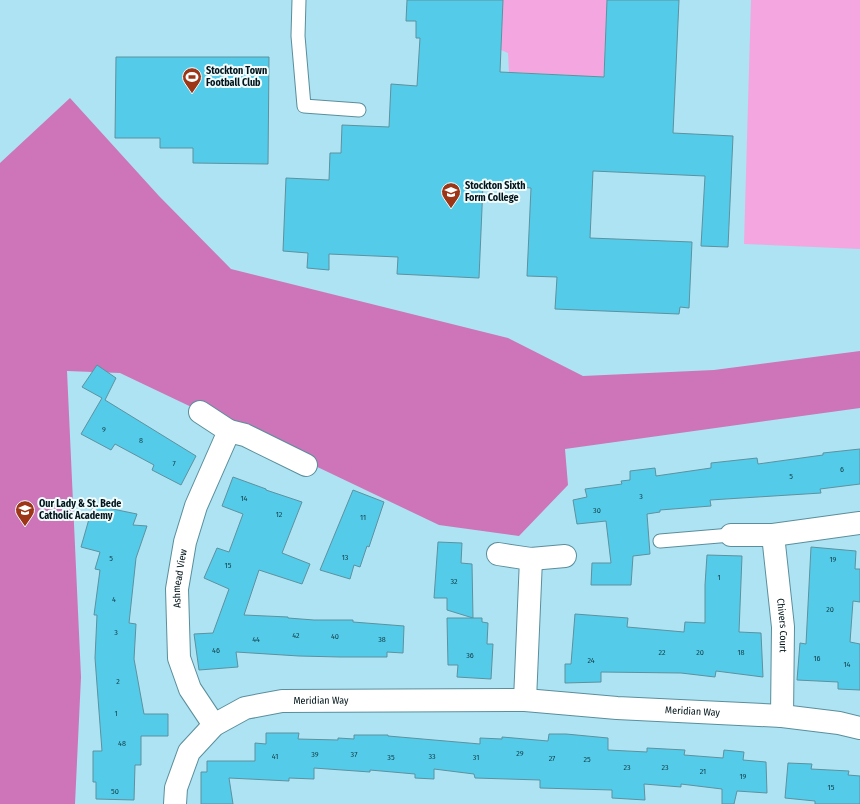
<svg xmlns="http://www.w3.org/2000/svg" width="860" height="804" font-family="'Fira Sans Condensed',sans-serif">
	<rect width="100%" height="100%" fill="#ade3f2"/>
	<g fill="#f4a6e0">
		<path d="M503,0H607L603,85L571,75L509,72L508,53L501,50Z"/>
		<path d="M751,0H860V249L744,244Z"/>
	</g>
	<path fill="#ce74b8" d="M70,98L159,196L231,269L508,338L583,376L714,370L860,351V408L565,449L568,485L519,536L439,525L120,373L67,371L81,677L75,804H0V163Z"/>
	<g fill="#54cce9" stroke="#5d919f">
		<path d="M407,0H503L500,72L604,77L607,0H679L673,133L733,136L728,247L701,246L705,176L593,171L590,238L692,242L689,308L680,307L679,314L555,309L557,277L527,276L531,188L483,185L479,278L397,274L398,257L329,254V270L307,268L308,253L283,251L286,178L329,180L330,153H341L342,125L389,127L391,84L417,86L420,38H416V21H406Z"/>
		<path d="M116,57H269L268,164L193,163V148H160V138H115Z"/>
		<path d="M97,365L116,378L105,400L196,456L181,485L152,470L154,465L115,444L111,450L81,434L102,398L82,387Z"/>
		<path d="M860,449V484L820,489L821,493L710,500L711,506L660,510V512L647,514L650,554L633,556L631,585H591L592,563H611L606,521L577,524L573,500L587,497L585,489L622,484L621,481L630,480V471L655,468L656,476L711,468V463L757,458L758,464L823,455V453Z"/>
		<path d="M233,477L266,489V490L302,502L282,553L310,564L302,584L259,570L244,615L288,617V618L314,620H353V622L404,626L403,653L387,652V657H340L299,656L236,652L238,667L199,670L194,634L213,633L229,589L204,578L217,548L229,552L243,514L222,506Z"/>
		<path d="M353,490L384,502L369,547L367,546L360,567L354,565L350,579L320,570Z"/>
		<path d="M93,505L137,514L133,525L147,526L136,558L129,623L136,624L134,659L144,714H168V736H141V765H135L134,800L96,799V782H93V751H102L95,658L97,615H94L100,570L95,569L100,552L81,547Z"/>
		<path d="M438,542L462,543L461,563L472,564L473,618L447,610V598H434Z"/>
		<path d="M811,547L856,551L855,569H860V602L853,601L850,642L860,644V690L838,689V682L797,680L800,643L806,644Z"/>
		<path d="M707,555L742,556L739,632L761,633L763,677L716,671L715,677L681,673L601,672V682L565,683V664H571L575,614L628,618L627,627L684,632L685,622L705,623V585Z"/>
		<path d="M447,618H482V622L488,623L487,644H493L491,679L457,677L458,665H448Z"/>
		<path d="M266,733H299L298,739L338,740V738L354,739V735H388V736L480,744V738L502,739V737L548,741L549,734H566L608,738V750L647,752V748L685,750L684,755L723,758L724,750L744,752L743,760L766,762L767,793L737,791L734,804H722V789L681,784V787L644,784L645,800L612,798V790L540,788V780L475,778L474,774L434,769V779L415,778V774L370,770V772L314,768V779L289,778V781L229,778L233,804H201V772H207V761H255V743L266,744Z"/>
		<path d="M788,763L812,764L811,769L849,771L848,775L860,776V804H815V801L785,798Z"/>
	</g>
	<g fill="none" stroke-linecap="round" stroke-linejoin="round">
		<g stroke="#5a8e9c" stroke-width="15">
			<g id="service">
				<path d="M299,0L298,36L304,106L359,110"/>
				<path d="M660,541L731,535"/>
			</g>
		</g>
		<g stroke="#5a8e9c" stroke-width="24">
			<g id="minor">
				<path d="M200,412L229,431"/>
				<path id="s1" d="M731,535H773L783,627L782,716"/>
				<path d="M773,535L860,523"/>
				<path d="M498,554L531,559L565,556"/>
				<path d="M525,700L531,559"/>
				<path id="s2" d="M214,725L190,689L179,658L177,589L185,542L196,506L229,431L245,435L306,465"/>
				<path id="s3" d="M175,804L176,788L189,752L214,725L245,708L282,701L525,700L617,708L782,716L839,723L860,728"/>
			</g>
		</g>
		<use href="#service" stroke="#fff" stroke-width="13"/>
		<use href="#minor" stroke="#fff" stroke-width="22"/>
	</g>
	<defs>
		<g id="stadium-pin" transform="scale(1)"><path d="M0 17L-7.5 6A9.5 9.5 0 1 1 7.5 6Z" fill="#9d3616" stroke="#f1fcff"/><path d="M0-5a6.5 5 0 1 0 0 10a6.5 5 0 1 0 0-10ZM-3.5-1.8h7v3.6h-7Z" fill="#fff"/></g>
		<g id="university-pin" transform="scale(1)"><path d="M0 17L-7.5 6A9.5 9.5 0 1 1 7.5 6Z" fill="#9d3616" stroke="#f1fcff"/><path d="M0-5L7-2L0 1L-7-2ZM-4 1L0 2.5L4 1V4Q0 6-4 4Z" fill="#fff"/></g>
		<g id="school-pin" transform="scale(1)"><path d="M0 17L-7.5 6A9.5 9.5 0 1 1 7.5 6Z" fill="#9d3616" stroke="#f1fcff"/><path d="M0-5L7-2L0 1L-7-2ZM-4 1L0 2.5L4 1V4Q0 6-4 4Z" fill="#fff"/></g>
	</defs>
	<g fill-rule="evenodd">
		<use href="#stadium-pin" x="192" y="77"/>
		<use href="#university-pin" x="451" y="192"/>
		<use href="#school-pin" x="25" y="510"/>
	</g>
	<g text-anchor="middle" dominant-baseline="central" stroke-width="4" stroke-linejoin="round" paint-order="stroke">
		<g font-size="8" fill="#16424d">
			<text x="104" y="429">9</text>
			<text x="141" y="440">8</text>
			<text x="174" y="463">7</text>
			<text x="842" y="469">6</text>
			<text x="791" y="476">5</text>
			<text x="641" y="496">3</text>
			<text x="244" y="498">14</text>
			<text x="597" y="510">30</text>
			<text x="279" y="514">12</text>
			<text x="363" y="517">11</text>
			<text x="345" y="557">13</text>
			<text x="111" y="558">5</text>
			<text x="833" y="559">19</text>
			<text x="228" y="565">15</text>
			<text x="719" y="577">1</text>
			<text x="454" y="581">32</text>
			<text x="114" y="599">4</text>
			<text x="830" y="609">20</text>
			<text x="116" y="632">3</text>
			<text x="296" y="635">42</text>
			<text x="335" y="636">40</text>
			<text x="256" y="639">44</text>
			<text x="382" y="639">38</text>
			<text x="216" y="650">46</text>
			<text x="662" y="652">22</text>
			<text x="700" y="652">20</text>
			<text x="741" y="652">18</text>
			<text x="470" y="655">36</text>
			<text x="817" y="658">16</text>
			<text x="591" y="660">24</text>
			<text x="847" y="664">14</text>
			<text x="118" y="681">2</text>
			<text x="116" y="713">1</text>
			<text x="122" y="743">48</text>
			<text x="520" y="753">29</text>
			<text x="315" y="754">39</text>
			<text x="354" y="754">37</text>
			<text x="275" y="756">41</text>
			<text x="432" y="756">33</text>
			<text x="391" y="757">35</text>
			<text x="476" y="757">31</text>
			<text x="552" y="758">27</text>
			<text x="587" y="759">25</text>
			<text x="627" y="767">23</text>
			<text x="665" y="767">23</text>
			<text x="703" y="771">21</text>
			<text x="743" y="776">19</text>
			<text x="831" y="787">15</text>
			<text x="115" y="791">50</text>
		</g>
		<g font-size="10" font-weight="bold" fill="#011419" stroke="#f1fcff" text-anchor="start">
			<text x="206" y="71">Stockton Town<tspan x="206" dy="12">Football Club</tspan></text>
			<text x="465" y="186">Stockton Sixth<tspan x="465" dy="12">Form College</tspan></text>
			<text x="39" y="504">Our Lady &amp; St. Bede<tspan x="39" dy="12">Catholic Academy</tspan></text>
		</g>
		<g font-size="10" fill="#011419" stroke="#f1fcff">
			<text stroke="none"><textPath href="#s2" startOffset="156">Ashmead View</textPath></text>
			<text stroke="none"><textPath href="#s1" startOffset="133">Chivers Court</textPath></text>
			<text stroke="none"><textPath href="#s3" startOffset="203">Meridian Way</textPath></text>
			<text stroke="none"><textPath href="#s3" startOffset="575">Meridian Way</textPath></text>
		</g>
	</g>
</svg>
